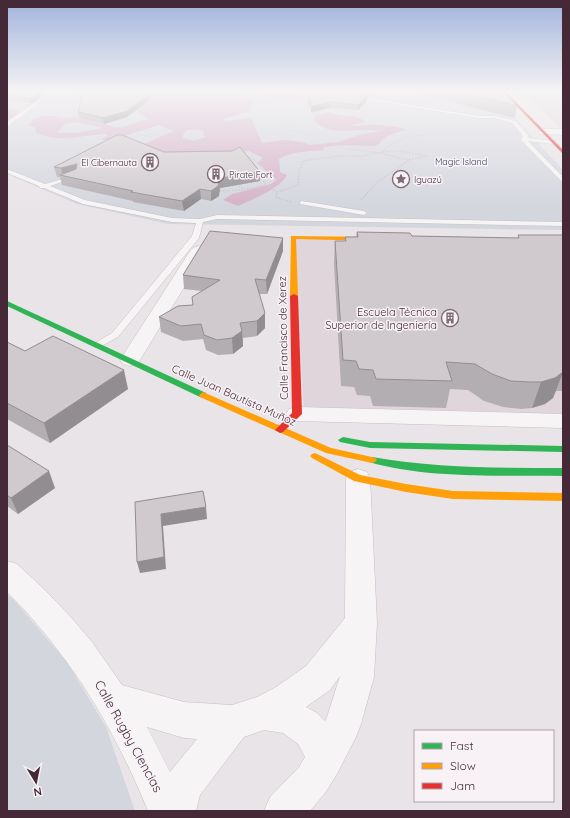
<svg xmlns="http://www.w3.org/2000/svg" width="570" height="818" font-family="Quicksand,sans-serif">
	<rect width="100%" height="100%" fill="#e9e4e7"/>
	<g fill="#e0d5db">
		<path d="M521,92H563V130L561,128Z"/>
		<path d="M293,237L563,242V421L304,414Z"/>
	</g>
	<g fill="#d4d6de">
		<path d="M7,92H491L563,170V230L168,224L77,204L7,174Z"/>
		<path d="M7,594L13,599L67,662L106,727L135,811H7Z"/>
	</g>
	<g fill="#d5b2c8" fill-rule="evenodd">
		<path d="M141,92H241L255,104L249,106L250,111L223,119L227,121L251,118L262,143L285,140L303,142L310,145L339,142L359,135L380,131C361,126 329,139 314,120L316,115L329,112C340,118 356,112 365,122L352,125C357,127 360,125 365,125C374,124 399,125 406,130C397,132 383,136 379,144L375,146L344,145L324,147L323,150C309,151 290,152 279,159L280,172L287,175C282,187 252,200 238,206L223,200L232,194L271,184L276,180L275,178L257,163L263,158L249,151L200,155L145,151L144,144L174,131L159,125L109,141L100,139L108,136L106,134C80,135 62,143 36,133L35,127L28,126L32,120L42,116H55L61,118L75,117L120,128L134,123L149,119L129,106ZM74,122L100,127L103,128L77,133H57L65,124ZM187,130H203L204,136L207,137L193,141L183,138V134Z"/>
		<path d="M244,92C260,92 292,88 306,96V98L296,101L289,100Z"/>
	</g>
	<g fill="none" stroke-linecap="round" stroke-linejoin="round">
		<path fill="#d5b2c8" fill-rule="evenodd" d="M7,108L17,111L18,114L7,122Z"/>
		<g stroke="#c6c0c3" stroke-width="1">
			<g id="lane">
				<path d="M329,95H349L479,116H495L516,121L529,136L527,138L555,141V143L553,144L528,141L563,177V183L521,140L523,136L512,123L495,118H479L349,97H333V101L331,102L329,101Z"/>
				<path d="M34,103L38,104L12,123L7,128L8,121Z"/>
				<path d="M7,169L45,184L77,175V177L50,186L85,200L172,218L200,219L217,215L563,222V226L217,219L203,222L199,238L118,337L98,348L93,345L95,343L112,333L192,236L196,223L172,222L83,204L44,188H40L39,186L7,173Z"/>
				<path d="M302,201L364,211L367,213L364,215L300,204V202Z"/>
			</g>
		</g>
		<g stroke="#c6c0c3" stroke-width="1">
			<g id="street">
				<path d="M543,129H563V135L539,134L538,132Z"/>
				<path d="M198,246L203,248L206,251L140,360L137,364L130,366L123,364L120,360L190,251L193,248Z"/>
				<path d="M297,407L563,414V428L297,421L289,419L286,414L289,409Z"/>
				<path d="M358,469L367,472L370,478L377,623L374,677L361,724L356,737L337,774L325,793L310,811H264L270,797L299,767L305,757L298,744L283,733L264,730L244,737L200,795L196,811H148C115,730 70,654 7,592V561L17,564L44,589L69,615L92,642L122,685L184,702L232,705L257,697L276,687L306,666L345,618L346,478L349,472ZM340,676L327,717L325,721L317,713L306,707L330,690ZM147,727L184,738L197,739L170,772Z"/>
			</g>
		</g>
		<g stroke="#cac4c7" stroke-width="1" stroke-dasharray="1.5 1.5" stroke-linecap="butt">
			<path d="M75,95L78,101L83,103"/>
			<path d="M44,97L77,93"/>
			<path d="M49,97L75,96"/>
			<path d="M7,103L15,102"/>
			<path d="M337,110L364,111"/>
			<path d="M111,119L117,124L138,131L131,141"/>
			<path d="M136,134L151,137L159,134"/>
			<path d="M151,137L147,130L150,129L159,134H196"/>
			<path d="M319,137L288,129L282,123L324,109"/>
			<path d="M328,141L346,149L357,150"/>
			<path d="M383,150L405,137L424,135"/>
		</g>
		<g stroke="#cac4c7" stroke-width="1.5" stroke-dasharray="1.5 1.5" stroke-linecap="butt">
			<path d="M382,152L397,151L429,156"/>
			<path d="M379,153L385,149"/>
			<path d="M244,155L255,160L249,164"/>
			<path d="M409,160L426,156"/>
			<path d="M258,173L266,185L277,192"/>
			<path d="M236,185L243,188"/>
			<path d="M220,191L241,190L266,185"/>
			<path d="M361,200L379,181L409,160L379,153"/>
			<path d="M291,202L276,197L277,192L298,185L299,173L303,161L338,156H361L379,153L349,149"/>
		</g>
		<use href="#lane" fill="#f6f4f5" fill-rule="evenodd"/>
		<use href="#street" fill="#f6f4f5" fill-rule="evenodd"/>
		<g fill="#30b455" fill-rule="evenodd">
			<path d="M7,301L206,393L207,395L203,398L200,397L7,306Z"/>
			<path d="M343,437L370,442L563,446V452L370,448L340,442L338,440Z"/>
			<path d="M372,457C435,468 499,468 563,468V476C503,475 426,479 369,462L367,460L369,458Z"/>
		</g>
		<g fill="#ff9f0a" fill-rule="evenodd">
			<path d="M291,236L376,237L379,239L376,241L296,239L298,296L294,298L290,296Z"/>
			<path d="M203,392L331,448L372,457L375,458L377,460L375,462L372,463L326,453L200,397L199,395Z"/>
			<path d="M315,453L360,475L406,484L453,491L563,493V501L453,499L406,492L354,481L312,458L310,456L312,454Z"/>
		</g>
		<g fill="#e5322d" fill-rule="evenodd">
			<path d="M506,92L563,150V154L503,92Z"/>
			<path d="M294,294L298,296L302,414L283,432L280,433L275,430L292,413L290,296Z"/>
		</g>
		<path stroke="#cac4c7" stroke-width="1" stroke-dasharray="1.5 1.5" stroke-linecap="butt" d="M400,106L404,104"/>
	</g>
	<g fill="#b3aeb1">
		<path d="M7,92H45L35,102L31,103L7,100Z"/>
		<path d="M347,92H376L372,97H367V101L358,110L329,108L311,112V106H308V96H328L331,98L347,93Z"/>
		<path d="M410,92H504L517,106L515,118Z"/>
		<path d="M558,92H563V97Z"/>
		<path d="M79,93H151V99L127,117L104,124L79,118L78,112L81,99H80Z"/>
		<path d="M164,152L260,172V181L220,188L219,196L211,201L201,199L184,211L133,202V201L62,185L60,177H57L54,167Z"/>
		<path d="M357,232L412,236L518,238V235H563V391H556L553,398L545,404L532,408L521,409L503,407L484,401L468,390L450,389L446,408L373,406L370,396L357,395L354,387L341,386L334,264L335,241H345V237H356Z"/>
		<path d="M283,238V251L267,294H259L265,328L257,336L243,338V346L233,354L218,355L206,350L203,339L183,341L161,332L159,317L193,305L202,291L184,289L183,275Z"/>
		<path d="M7,342L25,351L128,389L50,443L7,419Z"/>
		<path d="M7,445L55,488L18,514L7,506Z"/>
	</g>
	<g fill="#928d90">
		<path d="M38,92H45L35,102L31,103L30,98Z"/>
		<path d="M373,92H376L372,97V94Z"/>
		<path d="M151,93V99L127,117L104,124L103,118Z"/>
		<path d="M367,96V101L358,110V105Z"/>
		<path d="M329,102V108L311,112V107Z"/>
		<path d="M77,164L79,174L63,176L61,168Z"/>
		<path d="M260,172V181L220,188L219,196L211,201V191L220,178Z"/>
		<path d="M200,189L201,199L184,211L182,201Z"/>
		<path d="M283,238V251L267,294L266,280Z"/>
		<path d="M265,313V328L257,336V321Z"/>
		<path d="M242,331L243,346L233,354L232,338Z"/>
		<path d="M124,370L128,389L50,443L44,423Z"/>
		<path d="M563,372L553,398L545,404L532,408L541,382Z"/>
		<path d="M49,471L55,488L18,514L11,498Z"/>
		<path d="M206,507L207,519L163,526L166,569L140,573L137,562L161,514Z"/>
	</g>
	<g fill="#d0cace" stroke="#928d90">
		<path d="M7,92H38L34,97L30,98L7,95Z"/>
		<path d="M79,92H148L151,93L127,111L103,118L78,112L83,95L79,93Z"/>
		<path d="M311,92L328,93V96L331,98L334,97L335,93H349L367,96L358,105L329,102L311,107V101H308V96H311Z"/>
		<path d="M361,92H373L372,94Z"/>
		<path d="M459,92H504L517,106Z"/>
		<path d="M117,135H122L164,152L232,151L240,147L260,172L220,178L218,186L211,191L200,189L182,201L131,192L133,191L60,175L76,169L77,164L61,168L54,167Z"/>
		<path d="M210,231L283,238L266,280L255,279L265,313L257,321L240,323L242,331L232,338L217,340L204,335L201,324L181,326L159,317L178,306L193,305L192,297L220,280L183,275Z"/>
		<path d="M357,232L410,233L412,236L519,238L518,235H563V372L555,378L541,382H530L511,381L492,374L475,364L446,362L452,381L376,379L373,370L359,369L356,361L343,360L335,241H346L345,237H358Z"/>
		<path d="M53,336L124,370L44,423L7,403V342L25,351Z"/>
		<path d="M7,445L49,471L11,498L7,495Z"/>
		<path d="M203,491L206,507L161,514L164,557L137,562L135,502Z"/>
	</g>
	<linearGradient id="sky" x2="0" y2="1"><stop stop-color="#a0b3db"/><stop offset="0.44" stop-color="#f5f3f4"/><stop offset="1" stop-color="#f5f3f4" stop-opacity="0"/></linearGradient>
	<rect width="570" height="207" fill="url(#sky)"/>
	<defs>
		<g id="building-ring" transform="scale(0.9)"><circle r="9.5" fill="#f8f2f6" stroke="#7e6a75" stroke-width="1.5"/><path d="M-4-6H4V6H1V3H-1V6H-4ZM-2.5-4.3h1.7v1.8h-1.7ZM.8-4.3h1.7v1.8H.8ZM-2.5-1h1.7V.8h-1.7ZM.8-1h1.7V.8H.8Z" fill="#7e6a75"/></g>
		<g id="sight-ring" transform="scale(0.9)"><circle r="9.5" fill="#f8f2f6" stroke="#7e6a75" stroke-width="1.5"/><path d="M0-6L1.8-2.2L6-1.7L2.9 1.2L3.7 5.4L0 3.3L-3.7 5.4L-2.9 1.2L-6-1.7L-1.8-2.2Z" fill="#7e6a75"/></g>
	</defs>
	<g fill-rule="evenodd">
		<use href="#building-ring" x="150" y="162"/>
		<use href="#building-ring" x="216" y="174"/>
		<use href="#sight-ring" x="401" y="179"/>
		<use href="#building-ring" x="450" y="318"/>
	</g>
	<g text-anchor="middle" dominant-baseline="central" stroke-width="3" stroke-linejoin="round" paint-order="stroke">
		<g font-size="9" fill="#364361" stroke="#f8f2f6">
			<text x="461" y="161">Magic Island</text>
		</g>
		<g font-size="9" fill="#452937" stroke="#f8f2f6" text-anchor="start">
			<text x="137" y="162" text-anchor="end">El Cibernauta</text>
			<text x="229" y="174">Pirate Fort</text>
			<text x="414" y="179">Iguazú</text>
		</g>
		<g font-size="11" fill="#452937" stroke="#f8f2f6" text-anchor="end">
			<text x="437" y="312">Escuela Técnica<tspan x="437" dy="13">Superior de Ingeniería</tspan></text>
		</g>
		<g font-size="11" fill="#452937" stroke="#f8f2f6">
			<text transform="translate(283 338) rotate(-91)">Calle Francisco de Xerez</text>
			<text transform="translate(234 395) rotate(24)">Calle Juan Bautista Muñoz</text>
		</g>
		<g font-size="13" fill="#452937" stroke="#f8f2f6">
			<text transform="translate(129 736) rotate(61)">Calle Rugby Ciencias</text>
		</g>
	</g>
	<rect width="570" height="818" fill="none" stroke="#452937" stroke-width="16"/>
	<rect x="414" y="730" width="140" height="72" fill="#f8f2f6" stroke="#b0a2aa"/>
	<rect x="422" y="743" width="20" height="6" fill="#30b455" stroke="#b0a2aa"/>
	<text x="450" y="750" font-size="12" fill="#452937">Fast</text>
	<rect x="422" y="763" width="20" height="6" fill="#ff9f0a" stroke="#b0a2aa"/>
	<text x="450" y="770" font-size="12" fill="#452937">Slow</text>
	<rect x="422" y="783" width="20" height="6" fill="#e5322d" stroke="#b0a2aa"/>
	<text x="450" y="790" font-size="12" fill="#452937">Jam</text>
	<g transform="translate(36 782) rotate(170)" stroke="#f8f2f6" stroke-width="3" paint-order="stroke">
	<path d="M0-3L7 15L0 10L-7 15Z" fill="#452937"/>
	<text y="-6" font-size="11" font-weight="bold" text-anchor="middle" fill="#452937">N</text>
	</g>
</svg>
